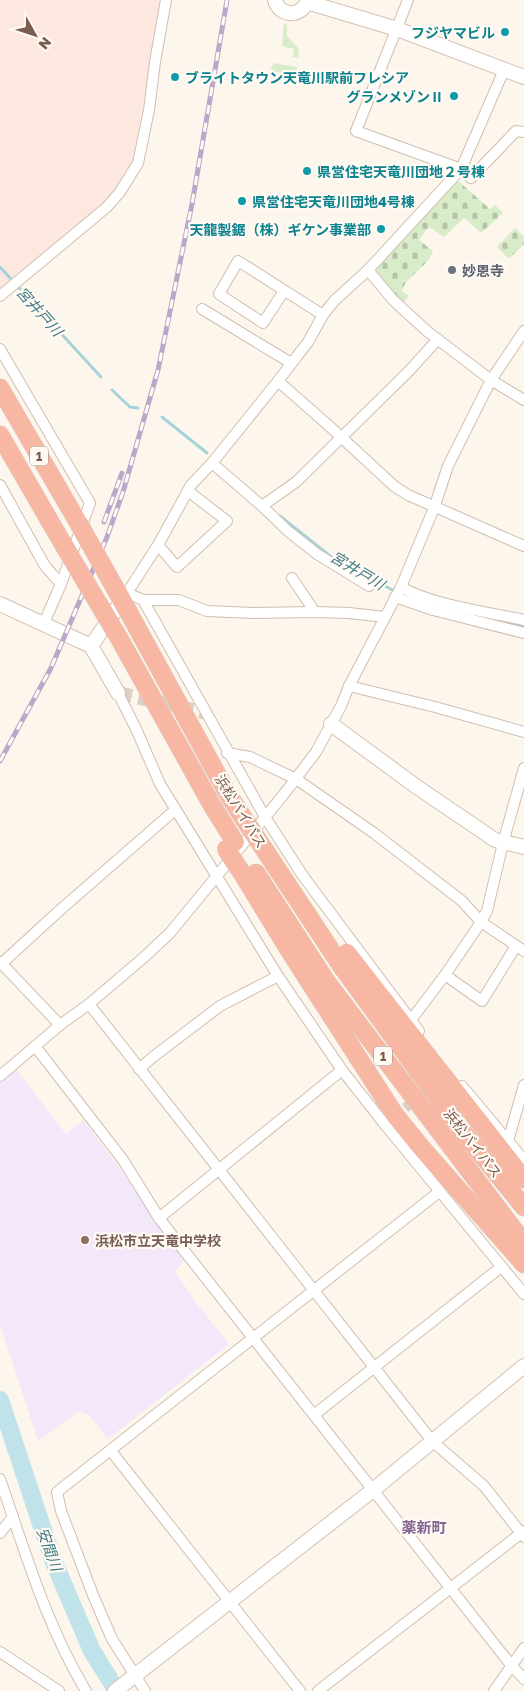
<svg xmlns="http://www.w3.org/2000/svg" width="524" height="1691" font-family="'Golos Text','Noto Sans JP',sans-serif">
	<defs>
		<pattern id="cemetery-stones" width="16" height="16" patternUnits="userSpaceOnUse" patternTransform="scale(1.25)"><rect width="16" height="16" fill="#d8ecc9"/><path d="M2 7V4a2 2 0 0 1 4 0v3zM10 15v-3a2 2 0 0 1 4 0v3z" fill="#b4c2a5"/></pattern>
	</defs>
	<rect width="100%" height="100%" fill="#fdf6ec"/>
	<path fill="#fde8e0" d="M0,0H162L133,160L121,183L109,200L0,291Z"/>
	<path fill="#f3e8fa" d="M16,1069L66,1134L83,1120L122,1171L184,1261L175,1272L198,1305L229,1344L108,1439L90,1416L80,1411L38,1441L0,1325V1082Z"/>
	<g fill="#d8ecc9">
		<path d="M284,23L287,25V36L298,48L299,58L293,57L294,49L282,46Z"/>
		<path d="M273,63L297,67L295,74L274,72L271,69Z"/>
	</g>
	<g fill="url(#cemetery-stones)">
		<path d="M457,180L490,209L495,205L503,213L481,233L464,218L444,237L429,227L419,240L433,251C427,269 406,275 402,291L409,296L404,302L395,295L377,274L376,266Z"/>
		<path d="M515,228L524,237V244L509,259L497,247Z"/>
	</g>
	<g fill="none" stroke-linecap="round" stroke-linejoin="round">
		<g stroke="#a5d3da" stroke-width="3">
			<path d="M0,267L101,377"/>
			<path d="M112,390L130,407L138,408"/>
			<path d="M162,417L207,453"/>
			<path d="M280,516L330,556L396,592"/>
			<path d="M483,617L524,627"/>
		</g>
		<path stroke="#bfe3e8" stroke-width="18" d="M0,1400L53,1560L92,1651L117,1691"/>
		<path stroke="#dcd0c4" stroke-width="10" stroke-dasharray="10 5" stroke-linecap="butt" d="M405,1108L434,1086"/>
		<path stroke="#dcd0c4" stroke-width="14" stroke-dasharray="14 7" stroke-linecap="butt" d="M118,693L206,713"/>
		<g stroke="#d1beb0" stroke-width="12">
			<g id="street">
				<path d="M408,0L356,131L461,169L471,178L516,131L524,132"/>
				<path d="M368,270L393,300L428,332L491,380L524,400"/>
				<path d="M284,291L263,323L219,294L238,261L323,315"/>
				<path d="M0,296L107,207L120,192L138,163L149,110L155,62L166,0"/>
				<path d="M202,309L291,363"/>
				<path d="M0,349L90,503L61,584L44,623"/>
				<path d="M278,381L328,425L394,486L408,495L524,546"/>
				<path d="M212,463L262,506L296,482L409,371L438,339"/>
				<path d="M0,485L45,566L61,584"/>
				<path d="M262,506L289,532L317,554L369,586"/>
				<path d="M158,545L177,567L227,521L188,491"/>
				<path d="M292,578L315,612"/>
				<path d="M401,587C432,605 488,612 524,620"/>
				<path d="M395,597L433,610L524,633"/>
				<path d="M143,600H179L207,611L253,613L315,612L349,613L385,617"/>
				<path d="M349,686L435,707L524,732"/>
				<path d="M118,693L137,731L160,784L278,976L342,1070L382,1121L524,1294"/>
				<path d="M227,753L250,757L296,779L374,833L462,901L481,922L524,951"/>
				<path d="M0,962L60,1025"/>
				<path d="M0,965L60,910L175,810"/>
				<path d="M445,975L482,1001L516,946"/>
				<path d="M89,1004L432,1441L484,1486L524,1537"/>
				<path d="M411,1020L445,975L481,922L487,911L503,843L524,768"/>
				<path d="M419,1031L303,876L265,817L143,600L127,593L158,545L191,485L212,463L278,381L308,342L323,315L334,301L368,270L461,169L504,70"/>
				<path d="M35,1046L123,1160L159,1218L186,1253L511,1665L524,1679"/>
				<path d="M139,1069L153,1057L220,1006L278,976"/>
				<path d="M0,1076L60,1025L89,1004L142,959L170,933L284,794L316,752L341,706L349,686L401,587L434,508L448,466L491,380L524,331"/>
				<path d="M462,1086L524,1160"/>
				<path d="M508,1141L524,1085"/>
				<path d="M159,1218L342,1070"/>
				<path d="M314,1415L501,1267"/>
				<path d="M111,1451L300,1691"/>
				<path d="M0,1479C25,1551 46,1625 86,1691"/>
				<path d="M0,1533L13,1517"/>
				<path d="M0,1652L59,1691"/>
				<path d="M145,1691L112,1639L93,1595L61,1511L57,1492L439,1192"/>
				<path d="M318,1691L524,1531"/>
				<path d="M494,1691L524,1648"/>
			</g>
		</g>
		<g stroke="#d6c0b0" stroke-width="16">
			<g id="secondary">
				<path d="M275,0C280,18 302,17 308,0"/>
				<path d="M307,2L397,29L524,77"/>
				<path d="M0,604L91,646L118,693"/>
				<path d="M91,646L126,595"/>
				<path d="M331,724L417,787L495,840L524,847"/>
				<path d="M115,1691L373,1490L524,1366"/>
			</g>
		</g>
		<g stroke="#dad1cd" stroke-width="19">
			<g id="highway">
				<path d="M0,388L79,524"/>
				<path d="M0,435L63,544"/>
				<path d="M129,613L229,796L246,822"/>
				<path d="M119,638L213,807L235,842"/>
				<path d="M264,849L342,967L462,1131L524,1207"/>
				<path d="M242,873L289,950L395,1115L420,1146L524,1264"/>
				<path d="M256,873L326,981L524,1243"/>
				<path d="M347,953L524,1179"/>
			</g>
		</g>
		<use href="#street" stroke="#fff" stroke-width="10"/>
		<use href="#secondary" stroke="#fff" stroke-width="14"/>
		<use href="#highway" stroke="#f7b7a3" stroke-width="18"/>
		<g stroke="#b9a8c9" stroke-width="5">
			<g id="rail">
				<path d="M104,522L122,473"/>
				<path d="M0,761L51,668L107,537L123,492L158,370L192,204L227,0"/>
			</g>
		</g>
		<use href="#rail" stroke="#fffaf3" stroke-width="3" stroke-dasharray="9" stroke-linecap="butt"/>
		<g stroke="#dad1cd" stroke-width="19" stroke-linecap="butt">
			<g id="highway-bridge">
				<path d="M79,524L129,613"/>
				<path d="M63,544L119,638"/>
				<path d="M246,822L264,849"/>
				<path d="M226,849L242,873"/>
			</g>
		</g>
		<use href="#highway-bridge" stroke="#f7b7a3" stroke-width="18"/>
	</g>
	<g fill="#0f9aa8" stroke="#fffaf3" stroke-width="2">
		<circle cx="505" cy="32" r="5"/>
		<circle cx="175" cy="77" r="5"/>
		<circle cx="454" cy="96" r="5"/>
		<circle cx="307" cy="171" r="5"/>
		<circle cx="242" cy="201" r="5"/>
		<circle cx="381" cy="229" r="5"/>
	</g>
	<circle fill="#6b7280" stroke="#fffaf3" stroke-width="2" cx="452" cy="270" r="5"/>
	<circle fill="#8d6e63" stroke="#fffaf3" stroke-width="2" cx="85" cy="1240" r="5"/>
	<g text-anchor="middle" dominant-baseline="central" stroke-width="4.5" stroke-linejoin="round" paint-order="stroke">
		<g fill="#fffaf3" stroke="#a28b7f" stroke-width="1">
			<rect x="30" y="446.5" width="18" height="19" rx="4"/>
			<rect x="374" y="1046.5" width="18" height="19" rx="4"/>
		</g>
		<g font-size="12" font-weight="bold" fill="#7a5c4d">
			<text x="39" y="456">1</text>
			<text x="383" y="1056">1</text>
		</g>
		<g font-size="14" font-weight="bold" fill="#0d838f" stroke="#fffaf3" text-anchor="end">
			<text x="495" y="32">フジヤマビル</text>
			<text x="185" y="77" text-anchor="start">ブライトタウン天竜川駅前フレシア</text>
			<text x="444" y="96">グランメゾンⅡ</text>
			<text x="317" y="171" text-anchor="start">県営住宅天竜川団地２号棟</text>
			<text x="252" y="201" text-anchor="start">県営住宅天竜川団地4号棟</text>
			<text x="371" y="229">天龍製鋸（株）ギケン事業部</text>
		</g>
		<g font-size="14" font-weight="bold" fill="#5b616d" stroke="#fffaf3" text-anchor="start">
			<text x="462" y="270">妙恩寺</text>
		</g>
		<g font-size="14" fill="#7a5c4d" stroke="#fffaf3">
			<text transform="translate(241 811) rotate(58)">浜松バイパス</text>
			<text transform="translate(473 1143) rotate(52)">浜松バイパス</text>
		</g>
		<g font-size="14" font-weight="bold" fill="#785e54" stroke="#fffaf3" text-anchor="start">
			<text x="95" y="1240">浜松市立天竜中学校</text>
		</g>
		<g font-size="15" font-style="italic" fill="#437c86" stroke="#fffaf3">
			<text transform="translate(40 311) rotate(48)">宮井戸川</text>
			<text transform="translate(358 570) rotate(31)">宮井戸川</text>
			<text transform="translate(50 1549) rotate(70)">安間川</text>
		</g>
		<g font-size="15" font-weight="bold" fill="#846695" stroke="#fffaf3">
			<text x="424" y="1527">薬新町</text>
		</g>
	</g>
	<g transform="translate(35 35) rotate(130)" stroke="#fffaf3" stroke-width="4" paint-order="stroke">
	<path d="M0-4L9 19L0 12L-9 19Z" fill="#7a5c4d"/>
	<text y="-8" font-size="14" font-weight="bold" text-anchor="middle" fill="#7a5c4d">N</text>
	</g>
</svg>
